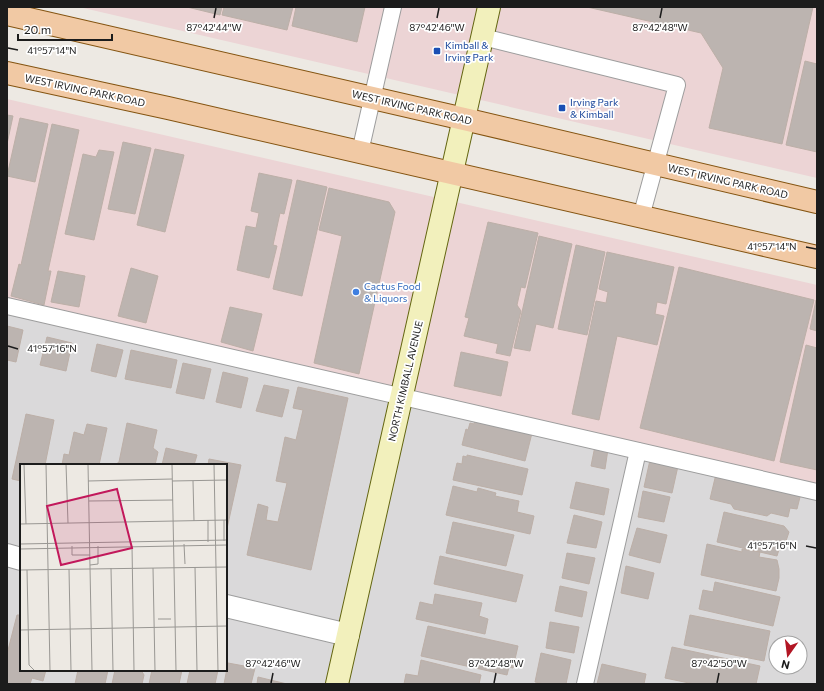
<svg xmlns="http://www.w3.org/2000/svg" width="824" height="691" font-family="Commissioner,sans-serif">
	<rect width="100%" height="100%" fill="#ede9e3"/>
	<path fill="#dad9da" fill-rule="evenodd" d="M7,303L817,489V684H7ZM21,465H226V670H21ZM776,643H800V667H776Z"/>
	<g fill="#ecd4d5">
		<path d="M79,7H817V178Z"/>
		<path d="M7,99L817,285V489L7,303Z"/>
	</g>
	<g fill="#bcb4b0" stroke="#bcafa7">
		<path d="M187,7H222L220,15Z"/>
		<path d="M224,7H293L287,30L222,15Z"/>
		<path d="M296,7H365L357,42L292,26Z"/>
		<path d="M587,7H813L782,144L709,128L723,68L701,33Z"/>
		<path d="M805,61L817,64V152L786,145Z"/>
		<path d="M7,115L13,116L7,144Z"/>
		<path d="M20,118L48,124L35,182L7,176Z"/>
		<path d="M52,124L79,130L48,271H51L44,305L11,296L19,264L21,265Z"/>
		<path d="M123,142L151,148L135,214L108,209Z"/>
		<path d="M155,149L184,155L165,232L137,225Z"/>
		<path d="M99,150L114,152L94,240L65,234L83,154L96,157Z"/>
		<path d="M259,173L292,180L284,214L280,213L273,245L277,246L269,278L237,270L246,226L256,228L259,213L251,211Z"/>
		<path d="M297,180L327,187L302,296L273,289Z"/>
		<path d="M329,188L389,202L395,212L359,374L314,363L342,236L319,230Z"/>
		<path d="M488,222L538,233L525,288L521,287L517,305L521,311L510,356L496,353L498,344L464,336L469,318L465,317Z"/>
		<path d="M539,236L572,244L553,328L536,324L530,351L514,348Z"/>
		<path d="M576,245L605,252L587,335L558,329Z"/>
		<path d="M607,252L674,267L666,304L657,302L655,314L664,316L657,345L617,336L599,420L572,414L596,301L606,303L608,292L599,289Z"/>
		<path d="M679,267L814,300L774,461L640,428Z"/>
		<path d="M131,268L158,276L146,323L118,316Z"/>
		<path d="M58,271L85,276L79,307L51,302Z"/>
		<path d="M816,300L817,301V331L810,329Z"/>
		<path d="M230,307L262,314L253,351L221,342Z"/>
		<path d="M7,326L23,330L16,362L7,360Z"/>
		<path d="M47,337L72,343L66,371L40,365Z"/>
		<path d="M97,344L123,350L116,377L91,371Z"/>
		<path d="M806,345L817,348V470L780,462Z"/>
		<path d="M131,350L177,360L171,388L125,379Z"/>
		<path d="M461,352L508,362L501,396L454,386Z"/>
		<path d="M183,363L211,369L204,399L176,393Z"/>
		<path d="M223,372L248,378L241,408L216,402Z"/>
		<path d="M264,385L289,390L282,417L256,411Z"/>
		<path d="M298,387L348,398L311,570L247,555L258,504L268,507L266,520L278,522L287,483L276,481L285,437L296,440L303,410L293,408Z"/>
		<path d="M26,414L54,420L45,465H21V481L12,479Z"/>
		<path d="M475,420L532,433L525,461L462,445L466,429L468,430L470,423L474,424Z"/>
		<path d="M127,423L157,430L153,448L158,452L155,465H115L119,462Z"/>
		<path d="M87,424L107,428L99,465H62L64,454L69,455L74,432L84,435Z"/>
		<path d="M595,446L608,449L605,469L591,466Z"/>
		<path d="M166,448L197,455L194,465H162Z"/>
		<path d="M467,455L528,469L522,495L453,480L457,463L462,464L463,456L467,457Z"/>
		<path d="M209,459L241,465L226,533V465H208Z"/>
		<path d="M650,460L678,466L672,493L644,487Z"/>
		<path d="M716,474L801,493L797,509L790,508L788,517L771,513L767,516L734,509L731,504L710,499Z"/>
		<path d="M576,482L609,489L604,515L570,508Z"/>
		<path d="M453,486L477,492L478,488L496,493L495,496L519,501L517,512L534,516L530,534L446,515Z"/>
		<path d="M643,491L670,497L664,522L638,517Z"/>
		<path d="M724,512L784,526L789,532L786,541L781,543L777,556L717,542Z"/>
		<path d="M574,515L602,522L596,548L567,543Z"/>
		<path d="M453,522L514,535L506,566L446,553Z"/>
		<path d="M637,528L667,535L660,563L629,555Z"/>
		<path d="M707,544L742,552V549L760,552L759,557L777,560L779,569V578L776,591L701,575Z"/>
		<path d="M567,553L595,558L589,584L562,578Z"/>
		<path d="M440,556L523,575L516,602L434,584Z"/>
		<path d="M626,566L654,573L648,599L621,593Z"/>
		<path d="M715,582L780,597L773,626L699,609L703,590L713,592Z"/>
		<path d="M560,586L587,592L582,617L555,611Z"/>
		<path d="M435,594L482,603L479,616L488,619L485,634L416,619L420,602L433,605Z"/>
		<path d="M17,615H21V670H46L43,681L32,678L30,684H7V654Z"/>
		<path d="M690,615L770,631L764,661L684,645Z"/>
		<path d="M550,622L579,627L574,653L546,648Z"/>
		<path d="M428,626L518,646L513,668L509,667L507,675L421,656Z"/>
		<path d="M672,647L760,666L756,684H694L665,678Z"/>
		<path d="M541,653L571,660L566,684H544L535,682Z"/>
		<path d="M421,660L481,675L479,684H404L406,674L418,676Z"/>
		<path d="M228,663L255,668L251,684H224Z"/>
		<path d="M602,664L646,674L644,684H597Z"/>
		<path d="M78,670H108L105,684H75Z"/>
		<path d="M115,670H141L144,675L142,684H112Z"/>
		<path d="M152,670H182L179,684H149Z"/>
		<path d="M190,670H218L215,684H187Z"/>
		<path d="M258,677L287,684H257Z"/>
	</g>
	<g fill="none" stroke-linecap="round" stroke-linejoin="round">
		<g stroke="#9d9d9d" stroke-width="18">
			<g id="lane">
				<path d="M483,37L677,85L641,217"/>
				<path d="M360,152L393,7"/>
				<path d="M7,306L817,492"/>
				<path d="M585,684L638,451"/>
			</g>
		</g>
		<g stroke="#9d9d9d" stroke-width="24">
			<g id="street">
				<path d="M7,555L21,559"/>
				<path d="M226,606L348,635"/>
			</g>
		</g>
		<g stroke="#646611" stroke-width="24">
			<path id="secondary" d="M337,684L489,7"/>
		</g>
		<g stroke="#845411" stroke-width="24">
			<g id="primary">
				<path d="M7,14L464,119L817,202"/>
				<path d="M7,73L168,108L817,257"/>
			</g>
		</g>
		<use href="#lane" stroke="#fff" stroke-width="16"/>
		<use href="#street" stroke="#fff" stroke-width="22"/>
		<use href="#secondary" stroke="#f2f0bc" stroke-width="22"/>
		<use href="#primary" stroke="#f1c9a4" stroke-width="22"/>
	</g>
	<path fill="none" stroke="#1c1c1c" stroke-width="1.5" d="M214,18L216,8M437,18L439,8M660,18L662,8M8,48L18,50M806,247L816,249M8,346L18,349M806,546L816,548M271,683L273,673M494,683L496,673M717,683L719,673"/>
	<g fill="#1a4fb4" stroke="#fff" stroke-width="1.5">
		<rect x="433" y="47" width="8" height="8" rx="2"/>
		<rect x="558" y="104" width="8" height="8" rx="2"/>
	</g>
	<circle fill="#3f7fe0" stroke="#fff" stroke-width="1.5" cx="356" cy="292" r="4"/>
	<g text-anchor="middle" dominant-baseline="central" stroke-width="3.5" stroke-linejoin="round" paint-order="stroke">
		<g font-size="10" fill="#164399" stroke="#fff" text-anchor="start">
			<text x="445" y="45">Kimball &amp;<tspan x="445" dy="12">Irving Park</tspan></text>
			<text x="570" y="102">Irving Park<tspan x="570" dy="12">&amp; Kimball</tspan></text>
		</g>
		<g font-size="10" fill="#1c1c1c" stroke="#fff">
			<text transform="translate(85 90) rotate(12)">WEST IRVING PARK ROAD</text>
			<text transform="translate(412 107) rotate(13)">WEST IRVING PARK ROAD</text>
			<text transform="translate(728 181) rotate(13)">WEST IRVING PARK ROAD</text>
			<text transform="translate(405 381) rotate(-77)">NORTH KIMBALL AVENUE</text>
		</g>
		<g font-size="10" fill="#366cbe" stroke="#fff" text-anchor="start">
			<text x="364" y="286">Cactus Food<tspan x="364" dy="12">&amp; Liquors</tspan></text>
		</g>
	</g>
	<g transform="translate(20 464)">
		<rect width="207" height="207" fill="#ede9e3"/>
		<path fill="none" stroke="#999793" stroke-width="1" d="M4,0L6,60M26,0L30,207M46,0L48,59M68,0L72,207M152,0L156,207M194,0L198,207M68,17L152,15M152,17L207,16M173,17L174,57M69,37L153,36M188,56V78M204,56V77M0,60L207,56M0,80L207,76M164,80L165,100M52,82V91H70M112,82L114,207M0,85L207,81M70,101L78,100V82M175,103L177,207M91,104L93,207M133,104L135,207M49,105L51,207M0,106L207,103M7,106L9,201L15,207M138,155H151M0,166L207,162"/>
		<path fill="#c2185b" fill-opacity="0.15" stroke="#c2185b" stroke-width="2" d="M97,25L112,84L41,101L27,42Z"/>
		<rect width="207" height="207" fill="none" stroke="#1c1c1c" stroke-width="2"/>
	</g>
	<g font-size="10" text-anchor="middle" fill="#1c1c1c" stroke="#fff" stroke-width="3.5" stroke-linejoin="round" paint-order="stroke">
		<text x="214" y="31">87°42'44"W</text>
		<text x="437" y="31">87°42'46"W</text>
		<text x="660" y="31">87°42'48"W</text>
		<text x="52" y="54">41°57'14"N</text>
		<text x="772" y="250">41°57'14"N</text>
		<text x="52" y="352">41°57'16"N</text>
		<text x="772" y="549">41°57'16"N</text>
		<text x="273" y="667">87°42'46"W</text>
		<text x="496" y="667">87°42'48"W</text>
		<text x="719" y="667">87°42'50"W</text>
	</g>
	<rect width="824" height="691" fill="none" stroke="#1c1c1c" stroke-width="16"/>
	<g transform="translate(788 655) rotate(194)"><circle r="19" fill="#ffffff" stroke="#a4a4a4"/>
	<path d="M0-3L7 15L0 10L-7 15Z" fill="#b21624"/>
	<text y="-6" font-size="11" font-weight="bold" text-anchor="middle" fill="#1c1c1c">N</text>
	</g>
	<path d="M18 34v6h94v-6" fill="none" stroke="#1c1c1c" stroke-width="2"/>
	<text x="24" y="34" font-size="12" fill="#1c1c1c" stroke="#ffffff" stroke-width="3" paint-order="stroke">20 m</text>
</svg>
